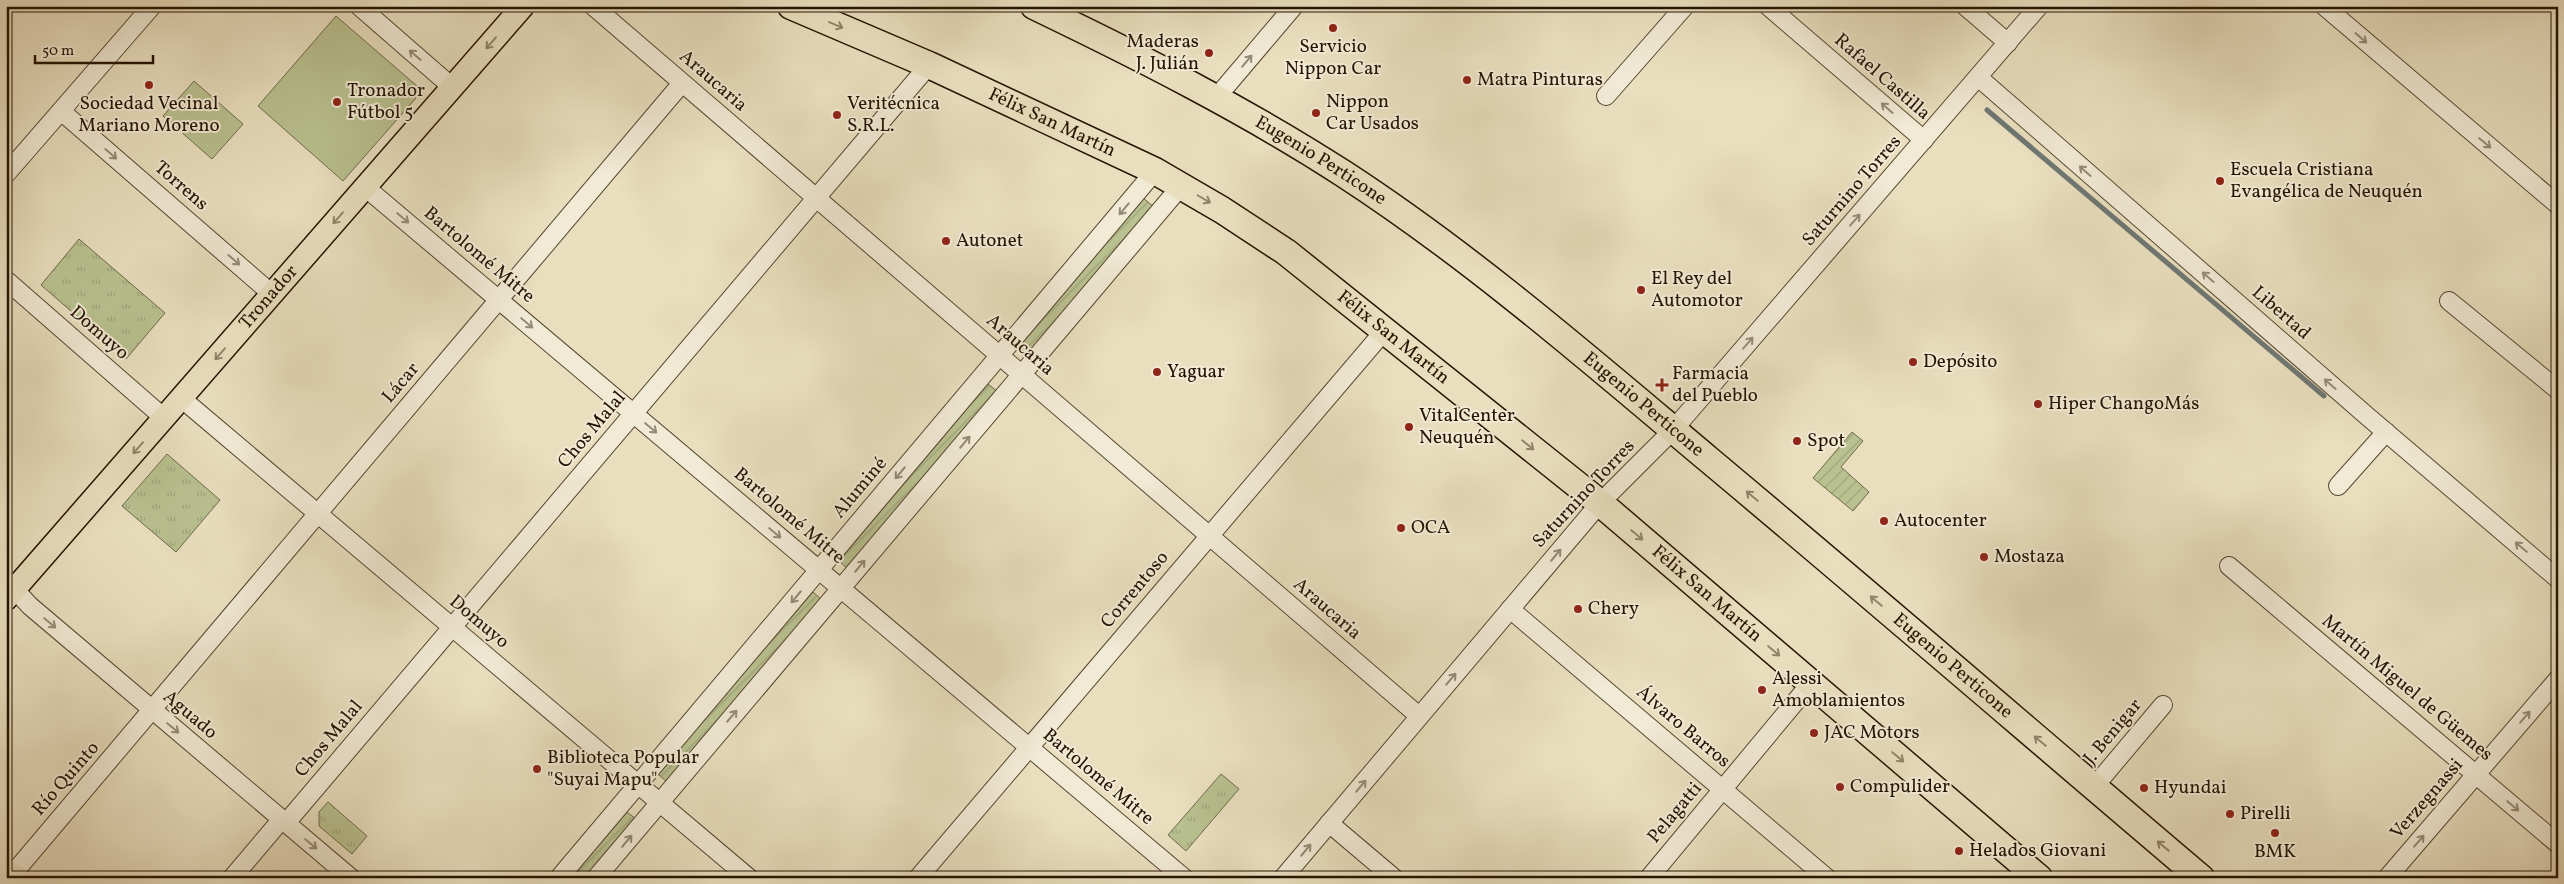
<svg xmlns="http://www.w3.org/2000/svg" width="2564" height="884" font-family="Vollkorn,serif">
	<defs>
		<pattern id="grass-tufts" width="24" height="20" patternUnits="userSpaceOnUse" patternTransform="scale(1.25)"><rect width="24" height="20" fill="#b9c190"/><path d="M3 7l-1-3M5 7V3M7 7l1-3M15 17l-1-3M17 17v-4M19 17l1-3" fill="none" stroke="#9fa57b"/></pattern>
		<pattern id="garden-furrows" width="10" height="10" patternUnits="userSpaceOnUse" patternTransform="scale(1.25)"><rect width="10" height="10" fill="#b9c190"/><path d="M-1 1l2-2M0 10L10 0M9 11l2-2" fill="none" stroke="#9fa57b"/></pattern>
	</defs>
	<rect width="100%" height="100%" fill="#e9dfbf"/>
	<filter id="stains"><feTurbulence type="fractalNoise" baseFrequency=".004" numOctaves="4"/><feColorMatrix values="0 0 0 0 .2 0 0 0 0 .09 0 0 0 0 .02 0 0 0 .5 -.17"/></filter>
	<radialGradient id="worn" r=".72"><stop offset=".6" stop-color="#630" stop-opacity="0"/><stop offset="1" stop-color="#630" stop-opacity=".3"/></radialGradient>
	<g fill="url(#grass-tufts)" stroke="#6f6a49">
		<path d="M79,239L165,313L126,359L41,285Z"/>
		<path d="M167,454L220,500L176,552L122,506Z"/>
		<path d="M1221,774L1239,789L1186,851L1168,835Z"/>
		<path d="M328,802L367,836L352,854L319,826V812Z"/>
	</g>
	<g fill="url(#garden-furrows)" stroke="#6f6a49">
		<path d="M1143,198L1154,207L1027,355L1016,346Z"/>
		<path d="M988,384L998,392L849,570L839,561Z"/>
		<path d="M1852,432L1863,441L1841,467L1869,492L1853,511L1813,478Z"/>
		<path d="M813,592L822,600L668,783L658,774Z"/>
		<path d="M627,812L636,819L586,878H571Z"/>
	</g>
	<g fill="#b9c190" stroke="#6f6a49">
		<path d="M336,16L417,86L416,98L343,181L258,106Z"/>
		<path d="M194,81L243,124L212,159L163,116Z"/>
	</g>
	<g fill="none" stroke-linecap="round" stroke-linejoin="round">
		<path stroke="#6e7773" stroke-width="5" d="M1987,110L2324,396"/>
		<g stroke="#564731" stroke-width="20">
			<g id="minor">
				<path d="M359,6L452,87"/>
				<path d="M593,6L1419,716"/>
				<path d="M1768,6L1924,140"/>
				<path d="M1965,6L2008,43"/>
				<path d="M2324,6L2558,205"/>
				<path d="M1978,77L2367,416L2558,579"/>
				<path d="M1606,96L1685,6"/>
				<path d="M1216,98L1294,6"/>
				<path d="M61,111L272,294"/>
				<path d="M6,174L152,6"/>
				<path d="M365,187L1184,878"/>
				<path d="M6,280L164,418"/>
				<path d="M2449,301L2558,390"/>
				<path d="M181,398L749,878"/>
				<path d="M2338,486L2386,432"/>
				<path d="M2229,566L2558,844"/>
				<path d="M6,580L30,606L351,878"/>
				<path d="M1510,609L1827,878"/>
				<path d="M2094,787L2163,705"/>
				<path d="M286,823L929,65"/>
				<path d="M1329,823L1394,878"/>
				<path d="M12,875L682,83"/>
				<path d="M232,878L282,819"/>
				<path d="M559,878L1155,171"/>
				<path d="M596,878L1181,186"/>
				<path d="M918,878L1385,330"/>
				<path d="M1283,878L1600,503L1673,430L2039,6"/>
				<path d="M1649,878L1811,683"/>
				<path d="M2387,878L2558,679"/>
			</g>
		</g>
		<g stroke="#251402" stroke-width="25">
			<g id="major">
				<path id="s1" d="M6,599L523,6"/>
				<path d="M6,871L18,878"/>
			</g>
		</g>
		<g stroke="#251402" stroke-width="29">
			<g id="highway">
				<path id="s2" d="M791,6L929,65L1155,171L1222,210L1286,252L1600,503L2039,878"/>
				<path id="s3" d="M1034,6C1140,57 1245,110 1344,174C1473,258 1590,360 1708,459C1873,597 2036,738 2201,878"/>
			</g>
		</g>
		<use href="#minor" stroke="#f1ead5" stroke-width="18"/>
		<use href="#major" stroke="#e9dfbf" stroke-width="22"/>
		<use href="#highway" stroke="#e9dfbf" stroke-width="26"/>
	</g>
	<defs><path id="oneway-shaft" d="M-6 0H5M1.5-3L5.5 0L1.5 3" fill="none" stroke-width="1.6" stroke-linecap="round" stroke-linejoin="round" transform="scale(1.25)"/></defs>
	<g stroke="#91846a">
		<use href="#oneway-shaft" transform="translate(836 25) rotate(23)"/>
		<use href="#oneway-shaft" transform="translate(491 43) rotate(131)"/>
		<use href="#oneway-shaft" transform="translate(1204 199) rotate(30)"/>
		<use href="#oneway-shaft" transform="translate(338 218) rotate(131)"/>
		<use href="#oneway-shaft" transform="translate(220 354) rotate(131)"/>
		<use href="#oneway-shaft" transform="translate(1528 445) rotate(39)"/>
		<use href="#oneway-shaft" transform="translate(138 448) rotate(131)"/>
		<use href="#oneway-shaft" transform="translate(1752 496) rotate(-140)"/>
		<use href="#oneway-shaft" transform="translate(1637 535) rotate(40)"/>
		<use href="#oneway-shaft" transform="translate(1876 601) rotate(-140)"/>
		<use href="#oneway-shaft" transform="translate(1774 651) rotate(40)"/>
		<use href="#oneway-shaft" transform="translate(2040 741) rotate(-140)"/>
		<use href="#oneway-shaft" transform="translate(1898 757) rotate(40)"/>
		<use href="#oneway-shaft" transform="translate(2163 846) rotate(-140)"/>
	</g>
	<g stroke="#958a76">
		<use href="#oneway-shaft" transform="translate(2361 38) rotate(41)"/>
		<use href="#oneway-shaft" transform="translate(415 55) rotate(-139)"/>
		<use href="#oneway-shaft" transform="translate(1247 61) rotate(-50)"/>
		<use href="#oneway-shaft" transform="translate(1887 108) rotate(-139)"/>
		<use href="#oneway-shaft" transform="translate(2485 143) rotate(40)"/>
		<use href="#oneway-shaft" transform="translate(111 154) rotate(41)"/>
		<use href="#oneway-shaft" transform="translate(2085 171) rotate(-139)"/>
		<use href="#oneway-shaft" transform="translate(1124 209) rotate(130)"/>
		<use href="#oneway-shaft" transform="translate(403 218) rotate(40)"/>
		<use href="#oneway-shaft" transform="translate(1855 220) rotate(-49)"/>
		<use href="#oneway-shaft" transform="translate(234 260) rotate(41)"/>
		<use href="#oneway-shaft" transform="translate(2208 277) rotate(-139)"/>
		<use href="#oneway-shaft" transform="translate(527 323) rotate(40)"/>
		<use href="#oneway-shaft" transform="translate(1748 343) rotate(-49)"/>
		<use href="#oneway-shaft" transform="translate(2330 384) rotate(-139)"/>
		<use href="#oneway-shaft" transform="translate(651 428) rotate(40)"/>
		<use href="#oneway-shaft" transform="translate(965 442) rotate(-50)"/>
		<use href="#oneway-shaft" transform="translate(900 473) rotate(130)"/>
		<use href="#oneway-shaft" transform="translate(775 533) rotate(40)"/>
		<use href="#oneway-shaft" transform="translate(2521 547) rotate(-140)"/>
		<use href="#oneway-shaft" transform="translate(1556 555) rotate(-50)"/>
		<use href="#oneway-shaft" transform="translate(860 566) rotate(-50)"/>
		<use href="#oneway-shaft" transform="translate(796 597) rotate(130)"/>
		<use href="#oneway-shaft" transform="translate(50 623) rotate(40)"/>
		<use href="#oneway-shaft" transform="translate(1451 679) rotate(-50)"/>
		<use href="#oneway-shaft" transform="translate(732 716) rotate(-50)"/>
		<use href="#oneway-shaft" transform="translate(2525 717) rotate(-49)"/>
		<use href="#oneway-shaft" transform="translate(173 728) rotate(40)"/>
		<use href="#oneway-shaft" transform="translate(1361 786) rotate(-50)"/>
		<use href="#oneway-shaft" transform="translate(2513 806) rotate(40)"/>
		<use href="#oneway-shaft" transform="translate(627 841) rotate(-50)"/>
		<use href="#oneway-shaft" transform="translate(2419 841) rotate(-49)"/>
		<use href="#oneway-shaft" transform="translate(311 844) rotate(40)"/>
		<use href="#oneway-shaft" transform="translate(1306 850) rotate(-50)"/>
	</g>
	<g fill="#8f2418" stroke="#f1ead5" stroke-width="2">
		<circle cx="1333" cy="28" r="5"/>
		<circle cx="1209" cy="53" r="5"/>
		<circle cx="1467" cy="80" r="5"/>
		<circle cx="149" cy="85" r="5"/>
		<circle cx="337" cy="102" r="5"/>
		<circle cx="1316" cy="113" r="5"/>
		<circle cx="837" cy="115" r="5"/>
		<circle cx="2220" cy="181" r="5"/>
		<circle cx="946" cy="241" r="5"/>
		<circle cx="1641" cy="290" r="5"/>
		<circle cx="1913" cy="362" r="5"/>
		<circle cx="1157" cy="372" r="5"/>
		<path d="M1659.5 377.5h5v5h5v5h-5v5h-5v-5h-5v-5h5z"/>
		<circle cx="2038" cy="404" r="5"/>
		<circle cx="1409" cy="427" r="5"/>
		<circle cx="1797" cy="441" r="5"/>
		<circle cx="1884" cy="521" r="5"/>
		<circle cx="1401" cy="528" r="5"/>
		<circle cx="1984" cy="557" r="5"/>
		<circle cx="1578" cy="609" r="5"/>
		<circle cx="1762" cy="690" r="5"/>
		<circle cx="1814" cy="733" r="5"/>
		<circle cx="537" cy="769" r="5"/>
		<circle cx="1840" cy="787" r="5"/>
		<circle cx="2144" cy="788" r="5"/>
		<circle cx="2230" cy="814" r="5"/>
		<circle cx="2275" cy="833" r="5"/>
		<circle cx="1959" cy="851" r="5"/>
	</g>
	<g text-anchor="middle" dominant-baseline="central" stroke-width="4" stroke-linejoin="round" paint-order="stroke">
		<g font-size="19" fill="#251402" stroke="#f1ead5" text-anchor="start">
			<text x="1199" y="42" text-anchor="end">Maderas<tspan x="1199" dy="22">J. Julián</tspan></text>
			<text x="1333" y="47" text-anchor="middle">Servicio<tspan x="1333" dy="22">Nippon Car</tspan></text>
			<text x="1477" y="80">Matra Pinturas</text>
			<text x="347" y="91">Tronador<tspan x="347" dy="22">Fútbol 5</tspan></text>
			<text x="1326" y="102">Nippon<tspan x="1326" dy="22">Car Usados</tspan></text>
			<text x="149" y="104" text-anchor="middle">Sociedad Vecinal<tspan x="149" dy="22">Mariano Moreno</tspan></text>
			<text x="847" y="104">Veritécnica<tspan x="847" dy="22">S.R.L.</tspan></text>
			<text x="2230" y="170">Escuela Cristiana<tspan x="2230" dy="22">Evangélica de Neuquén</tspan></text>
			<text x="956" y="241">Autonet</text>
			<text x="1651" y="279">El Rey del<tspan x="1651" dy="22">Automotor</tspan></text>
			<text x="1923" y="362">Depósito</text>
			<text x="1167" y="372">Yaguar</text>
			<text x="1672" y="374">Farmacia<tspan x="1672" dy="22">del Pueblo</tspan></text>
			<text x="2048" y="404">Hiper ChangoMás</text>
			<text x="1419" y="416">VitalCenter<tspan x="1419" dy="22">Neuquén</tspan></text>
			<text x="1807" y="441">Spot</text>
			<text x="1894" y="521">Autocenter</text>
			<text x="1411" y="528">OCA</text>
			<text x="1994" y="557">Mostaza</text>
			<text x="1588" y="609">Chery</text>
			<text x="1772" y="679">Alessi<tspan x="1772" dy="22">Amoblamientos</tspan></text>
			<text x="1824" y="733">JAC Motors</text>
			<text x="547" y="758">Biblioteca Popular<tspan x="547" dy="22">"Suyai Mapu"</tspan></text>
			<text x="1850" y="787">Compulider</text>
			<text x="2154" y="788">Hyundai</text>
			<text x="2240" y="814">Pirelli</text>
			<text x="1969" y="851">Helados Giovani</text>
			<text x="2275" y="852" text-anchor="middle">BMK</text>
		</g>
		<g font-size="19" fill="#251402" stroke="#f1ead5">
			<text transform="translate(1882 77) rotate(41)">Rafael Castilla</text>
			<text transform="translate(713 81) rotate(41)">Araucaria</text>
			<text stroke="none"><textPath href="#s2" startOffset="286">Félix San Martín</textPath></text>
			<text stroke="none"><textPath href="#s3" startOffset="326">Eugenio Perticone</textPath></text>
			<text transform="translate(181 186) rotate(41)">Torrens</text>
			<text transform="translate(1852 191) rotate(-49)">Saturnino Torres</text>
			<text transform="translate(479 255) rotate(40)">Bartolomé Mitre</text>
			<text stroke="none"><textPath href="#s1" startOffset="400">Tronador</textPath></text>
			<text transform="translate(2281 313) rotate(41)">Libertad</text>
			<text transform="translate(99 333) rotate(41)">Domuyo</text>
			<text stroke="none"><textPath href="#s2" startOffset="691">Félix San Martín</textPath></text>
			<text transform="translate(1020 345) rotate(41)">Araucaria</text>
			<text transform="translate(401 383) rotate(-50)">Lácar</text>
			<text stroke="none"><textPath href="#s3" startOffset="731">Eugenio Perticone</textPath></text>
			<text transform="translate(592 430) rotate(-50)">Chos Malal</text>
			<text transform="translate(860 488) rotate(-50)">Aluminé</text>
			<text transform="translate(1584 494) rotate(-47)">Saturnino Torres</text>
			<text transform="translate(789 516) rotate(40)">Bartolomé Mitre</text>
			<text transform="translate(1135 590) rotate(-50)">Correntoso</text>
			<text stroke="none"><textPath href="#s2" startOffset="1096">Félix San Martín</textPath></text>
			<text transform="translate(1327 609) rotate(41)">Araucaria</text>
			<text transform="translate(479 622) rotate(40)">Domuyo</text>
			<text stroke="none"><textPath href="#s3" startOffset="1136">Eugenio Perticone</textPath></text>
			<text transform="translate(2407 688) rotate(40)">Martín Miguel de Güemes</text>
			<text transform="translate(190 715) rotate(40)">Aguado</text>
			<text transform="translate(1683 727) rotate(40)">Álvaro Barros</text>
			<text transform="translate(2113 732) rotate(-50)">J. Benigar</text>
			<text transform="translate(329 739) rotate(-50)">Chos Malal</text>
			<text transform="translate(1098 777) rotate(40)">Bartolomé Mitre</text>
			<text transform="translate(66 779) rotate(-49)">Río Quinto</text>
			<text transform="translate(2427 799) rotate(-49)">Verzegnassi</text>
			<text transform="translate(1675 813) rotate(-50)">Pelagatti</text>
		</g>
	</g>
	<rect width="2564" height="884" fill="none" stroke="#e9dfbf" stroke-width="25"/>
	<rect x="8" y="8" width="2549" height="869" fill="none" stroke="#251402" stroke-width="2.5"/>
	<rect x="12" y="12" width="2539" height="859" fill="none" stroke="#251402"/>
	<path d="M35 55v8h118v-8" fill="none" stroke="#251402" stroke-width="2.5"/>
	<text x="42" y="55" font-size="15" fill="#251402" stroke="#f1ead5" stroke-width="4" paint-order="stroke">50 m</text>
	<rect width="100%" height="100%" filter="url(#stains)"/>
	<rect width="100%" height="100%" fill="url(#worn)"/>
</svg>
